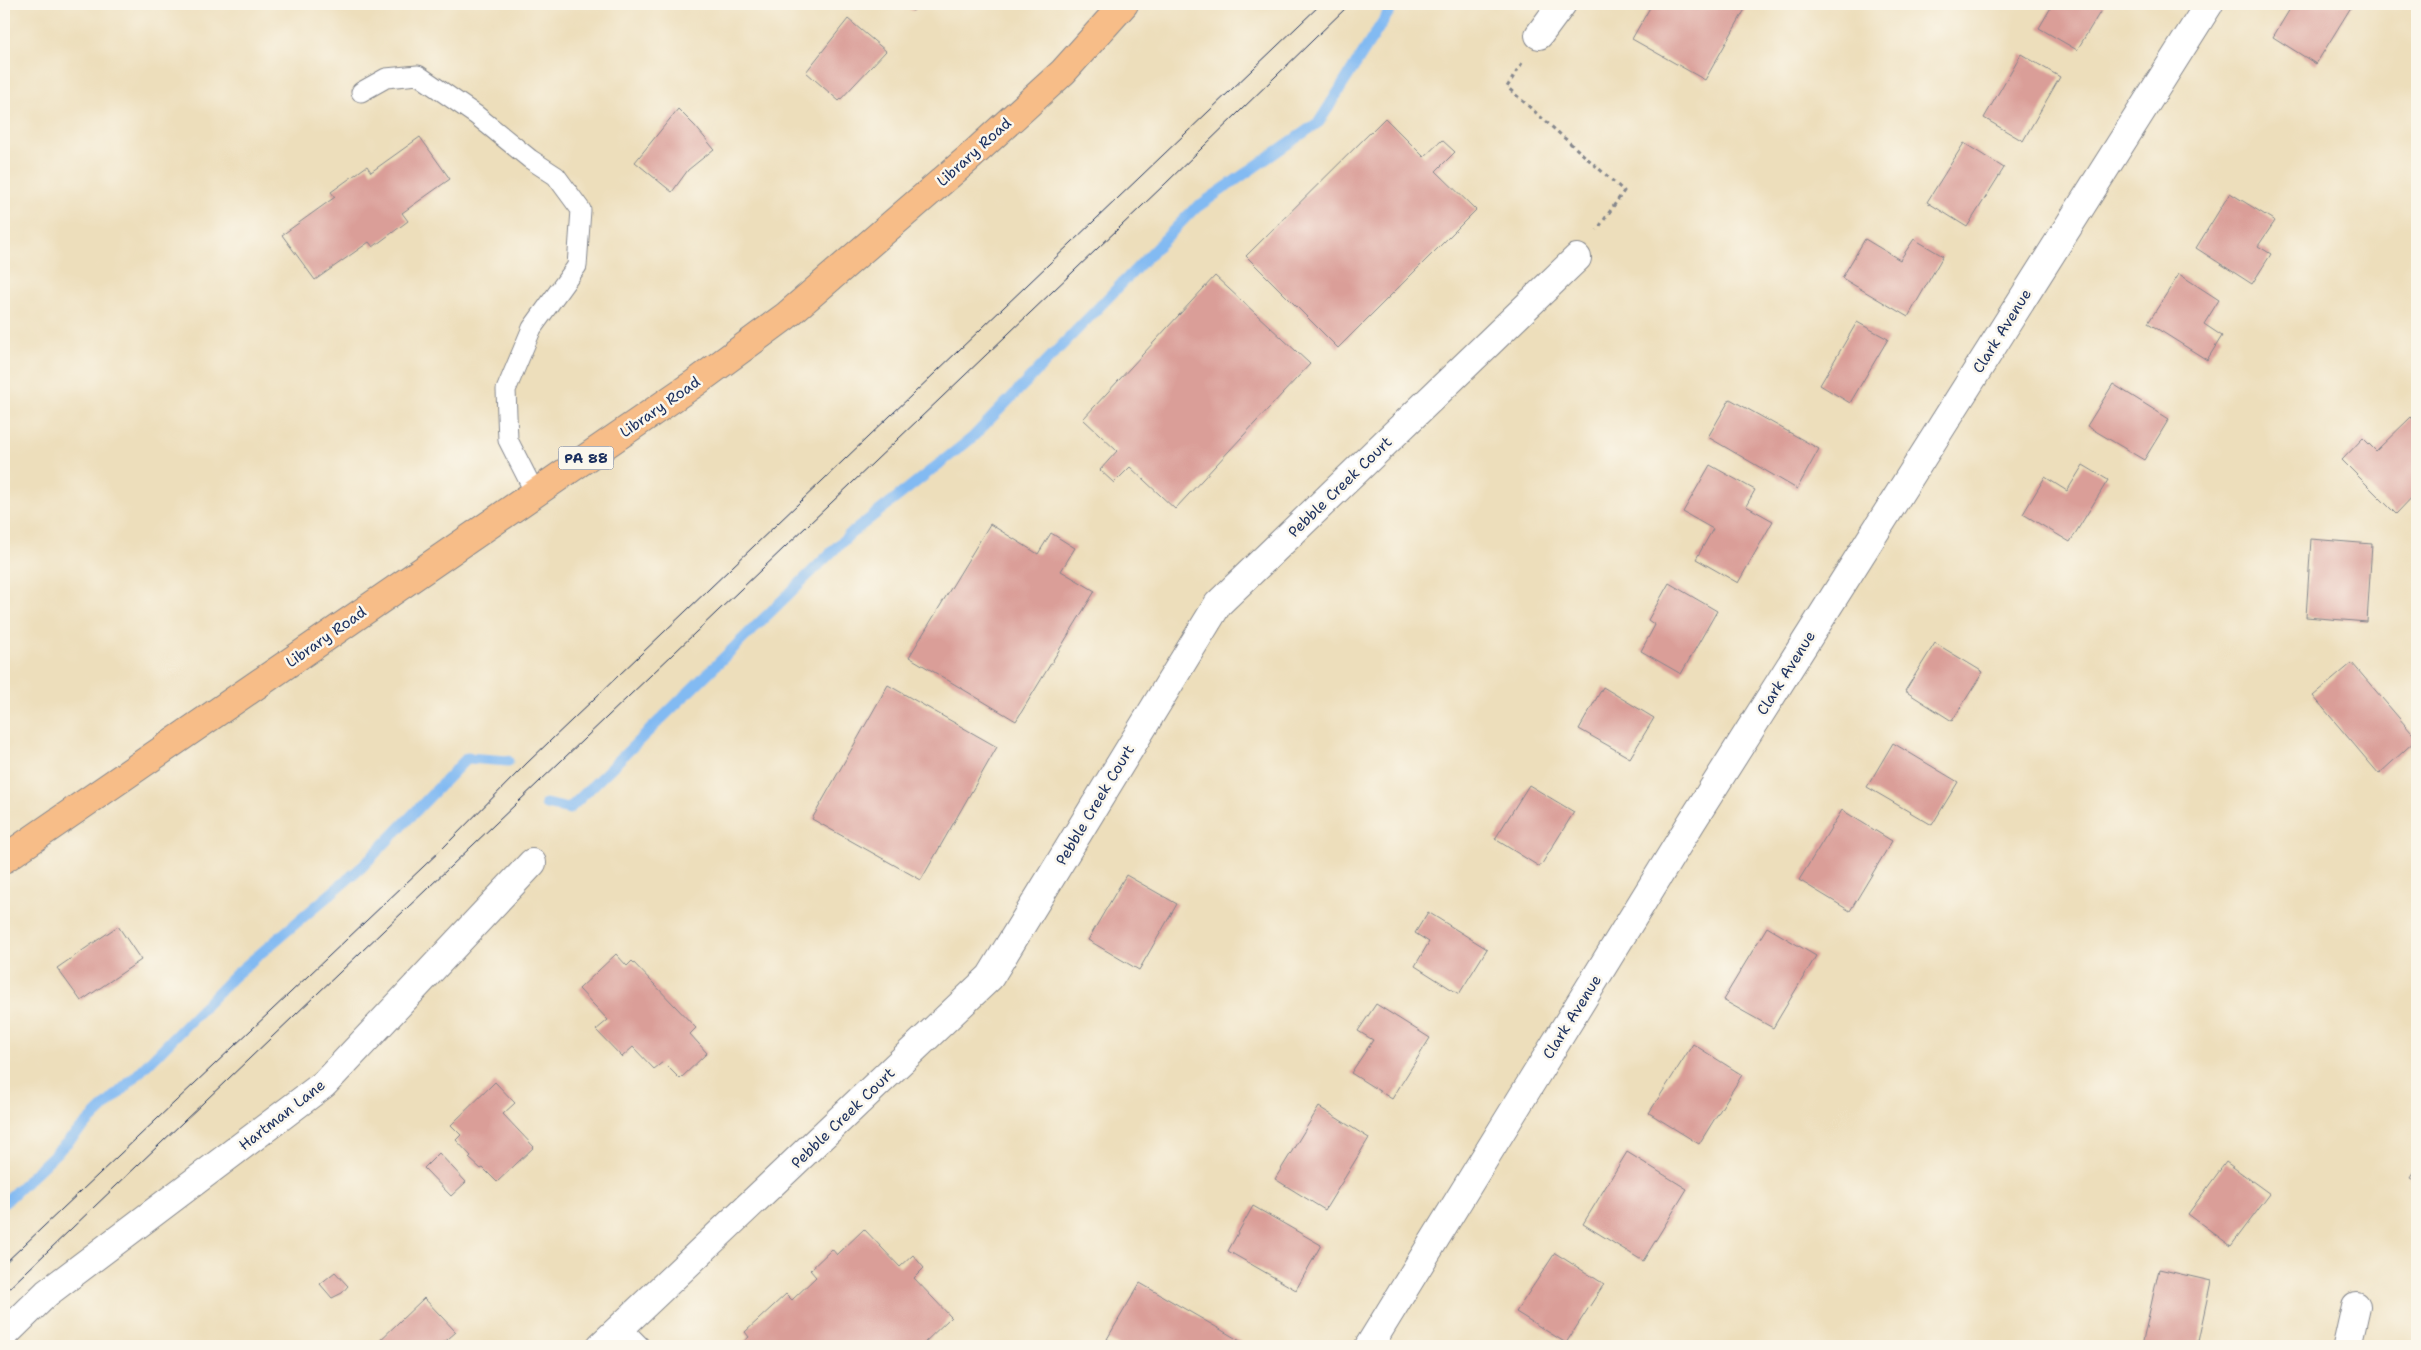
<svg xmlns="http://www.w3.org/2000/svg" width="2421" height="1350" font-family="'Shantell Sans',sans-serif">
	<rect width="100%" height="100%" fill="#fbf7ec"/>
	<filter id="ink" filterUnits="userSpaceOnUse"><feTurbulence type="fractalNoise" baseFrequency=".02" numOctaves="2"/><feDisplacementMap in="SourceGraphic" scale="10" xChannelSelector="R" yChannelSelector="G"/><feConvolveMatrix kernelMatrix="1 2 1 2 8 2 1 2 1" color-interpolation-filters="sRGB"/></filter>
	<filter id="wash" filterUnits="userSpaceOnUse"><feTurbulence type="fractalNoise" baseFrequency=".0096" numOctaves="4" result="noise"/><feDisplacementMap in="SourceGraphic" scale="20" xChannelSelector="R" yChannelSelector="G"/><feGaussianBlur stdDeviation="1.12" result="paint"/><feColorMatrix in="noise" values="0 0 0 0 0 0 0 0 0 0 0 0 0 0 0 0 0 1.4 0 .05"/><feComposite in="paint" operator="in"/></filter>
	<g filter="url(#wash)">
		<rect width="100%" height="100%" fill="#eddebb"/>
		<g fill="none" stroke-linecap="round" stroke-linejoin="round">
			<g stroke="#82baf2" stroke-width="11">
				<path d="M546,804L569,809L849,535L972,438L1193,210L1319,122L1394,4"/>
				<path d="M4,1203L134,1078L234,976L362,867L467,758L508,761"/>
			</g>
		</g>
		<g id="blocks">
			<g fill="#da9e98">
				<path d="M902,4H920L913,11Z"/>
				<path d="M1652,4H1748L1705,80L1632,39Z"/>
				<path d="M2053,4H2105L2077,50L2039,28Z"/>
				<path d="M2293,4H2353L2316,64L2273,37Z"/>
				<path d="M848,19L886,51L839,101L806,72Z"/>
				<path d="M2021,54L2060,77L2023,141L1984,118Z"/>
				<path d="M678,109L695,126L714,149L688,170L672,192L635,162Z"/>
				<path d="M1385,118L1424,157L1442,140L1455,152L1436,171L1476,210L1338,348L1246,256Z"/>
				<path d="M420,137L450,179L402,213L408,221L373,247L369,242L315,280L282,235L335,197L331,192L367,166L371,172Z"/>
				<path d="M1964,143L2004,168L1967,227L1927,202Z"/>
				<path d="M2230,193L2275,221L2258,246L2271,254L2252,284L2196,248Z"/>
				<path d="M1865,239L1900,260L1914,239L1943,256L1908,317L1842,278Z"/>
				<path d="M2179,274L2219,300L2204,324L2222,336L2207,360L2148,323Z"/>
				<path d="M1215,276L1310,364L1175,509L1130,467L1114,483L1100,470L1117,451L1083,419Z"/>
				<path d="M1857,322L1888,339L1850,403L1820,385Z"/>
				<path d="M2113,384L2169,419L2144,460L2087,426Z"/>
				<path d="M1730,399L1819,449L1797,489L1708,437Z"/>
				<path d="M2411,417L2417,424V492L2396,514L2342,460L2363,438L2376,451Z"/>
				<path d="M1710,465L1755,490L1746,506L1773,521L1738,583L1696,559L1713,529L1683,512Z"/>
				<path d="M2083,465L2108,480L2070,542L2023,514L2045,477L2067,491Z"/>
				<path d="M990,524L1038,554L1051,533L1075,548L1061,571L1095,591L1016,721L909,657Z"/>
				<path d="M2311,539L2372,544L2367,622L2306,617Z"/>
				<path d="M1669,583L1717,611L1681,674L1641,651L1655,625L1648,620Z"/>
				<path d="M1935,643L1983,672L1952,721L1905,691Z"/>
				<path d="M2352,663L2417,739L2379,774L2313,696Z"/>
				<path d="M888,685L997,747L921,880L812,819Z"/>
				<path d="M1603,687L1654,718L1630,758L1579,729Z"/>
				<path d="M1893,743L1958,782L1932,825L1867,787Z"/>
				<path d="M1529,785L1574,812L1540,867L1495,839Z"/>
				<path d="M1842,810L1892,841L1850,911L1799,880Z"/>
				<path d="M1126,875L1177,904L1139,970L1088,940Z"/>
				<path d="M1428,912L1487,949L1459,994L1415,966L1429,942L1415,933Z"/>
				<path d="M118,926L141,960L81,1001L57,968Z"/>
				<path d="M1767,927L1816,956L1773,1028L1723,1000Z"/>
				<path d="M616,954L627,966L632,961L696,1028L690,1034L707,1053L680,1079L663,1062L654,1069L633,1047L622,1057L596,1030L608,1020L579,989Z"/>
				<path d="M1376,1004L1430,1038L1392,1099L1351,1073L1373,1040L1358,1031Z"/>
				<path d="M1693,1044L1742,1075L1699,1144L1649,1113Z"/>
				<path d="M495,1082L515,1103L503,1114L534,1147L497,1182L483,1168L481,1169L469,1158L471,1156L456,1140L461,1135L451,1125Z"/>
				<path d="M1319,1107L1369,1138L1325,1210L1275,1179Z"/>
				<path d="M1627,1152L1687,1189L1643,1261L1583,1224Z"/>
				<path d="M439,1153L466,1182L451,1196L424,1168Z"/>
				<path d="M2226,1162L2270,1194L2231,1246L2188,1214Z"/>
				<path d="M2417,1167V1182L2410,1178Z"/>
				<path d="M1253,1206L1321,1245L1296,1290L1228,1251Z"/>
				<path d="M864,1229L900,1267L913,1255L924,1268L914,1278L951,1317L922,1345L923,1346H739L749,1337L745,1332L786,1294L792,1300L816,1277L810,1270L832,1249L837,1255Z"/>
				<path d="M1555,1253L1604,1284L1566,1343L1516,1312Z"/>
				<path d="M2159,1269L2211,1281L2197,1346H2142Z"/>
				<path d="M335,1272L348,1286L342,1293L332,1298L320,1284Z"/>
				<path d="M1140,1283L1242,1342L1239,1346H1119L1107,1339Z"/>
				<path d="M424,1298L456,1332L440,1346H374Z"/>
			</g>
		</g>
	</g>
	<g filter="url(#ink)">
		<use href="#blocks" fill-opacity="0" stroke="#84868c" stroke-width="1"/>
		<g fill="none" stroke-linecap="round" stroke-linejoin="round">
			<g stroke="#84868c" stroke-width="21">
				<g id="lane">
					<path d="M361,92L386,78L418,75L476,115L530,159L556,176L581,210L577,266L532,328L506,390L508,440L535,493"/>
					<path d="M622,1328L640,1346"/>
				</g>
			</g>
			<g stroke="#84868c" stroke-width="30">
				<g id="street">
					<path d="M1539,35L1562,4"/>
					<path d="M4,1335L47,1293L324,1084L532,863"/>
					<path d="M601,1346L990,977L1218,604L1577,258"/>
					<path d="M1369,1346L1691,823L2209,4"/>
					<path d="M2347,1346L2356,1306"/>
				</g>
			</g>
			<g stroke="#84868c" stroke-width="30">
				<path id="primary" d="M4,859L695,383L786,316L970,157L1063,72L1124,4"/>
			</g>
			<path stroke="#84868c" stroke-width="3" stroke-dasharray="4 4" stroke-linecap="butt" d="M1522,63L1507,87L1624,191L1597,230"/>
			<use href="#lane" stroke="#fff" stroke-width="19"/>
			<use href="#street" stroke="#fff" stroke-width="28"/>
			<use href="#primary" stroke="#f7bd88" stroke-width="28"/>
			<g stroke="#1b2f5e" stroke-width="1">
				<path d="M4,1264L442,849L527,763L1321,4"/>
				<path d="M4,1293L1164,185L1350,4"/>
			</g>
		</g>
	</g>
	<g text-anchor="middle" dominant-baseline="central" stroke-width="5" stroke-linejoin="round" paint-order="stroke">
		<rect fill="#fbf7ec" stroke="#5e6b89" stroke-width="1" x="558.5" y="446.5" width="55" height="23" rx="4"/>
		<g font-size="14" font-weight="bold" fill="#1b2f5e">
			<text x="586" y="458">PA 88</text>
		</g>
		<g font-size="15" fill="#1b2f5e" stroke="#fbf7ec">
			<text transform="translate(974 152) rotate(-42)">Library Road</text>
			<text transform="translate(2002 331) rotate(-58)">Clark Avenue</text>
			<text transform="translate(660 407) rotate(-35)">Library Road</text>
			<text transform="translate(1340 487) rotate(-44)">Pebble Creek Court</text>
			<text transform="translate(326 637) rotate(-35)">Library Road</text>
			<text transform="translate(1786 673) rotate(-58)">Clark Avenue</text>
			<text transform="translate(1095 805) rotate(-59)">Pebble Creek Court</text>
			<text transform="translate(1572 1017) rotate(-58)">Clark Avenue</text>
			<text transform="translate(282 1115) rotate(-38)">Hartman Lane</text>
			<text transform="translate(843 1118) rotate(-44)">Pebble Creek Court</text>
		</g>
	</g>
	<rect width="2421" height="1350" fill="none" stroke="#fbf7ec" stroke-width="20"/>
</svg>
